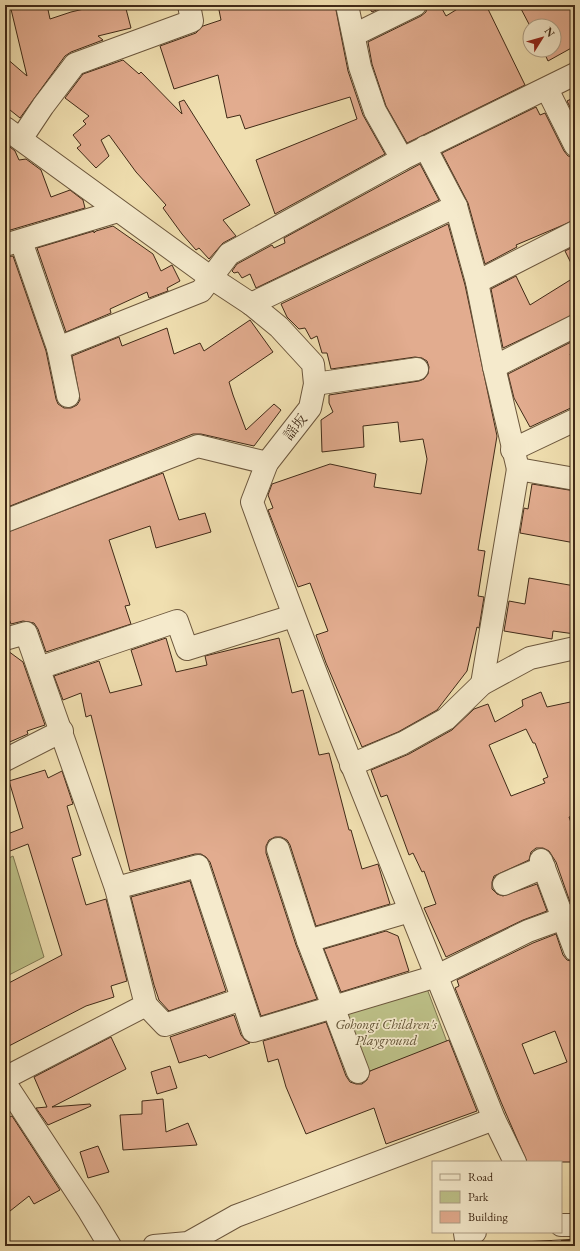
<svg xmlns="http://www.w3.org/2000/svg" width="580" height="1251" font-family="'EB Garamond','Noto Serif JP',serif">
	<rect width="100%" height="100%" fill="#f0dfb0"/>
	<filter id="stains"><feTurbulence type="fractalNoise" baseFrequency=".005" numOctaves="4"/><feColorMatrix values="0 0 0 0 .2 0 0 0 0 .09 0 0 0 0 .02 0 0 0 .5 -.17"/></filter>
	<radialGradient id="worn" r=".72"><stop offset=".6" stop-color="#630" stop-opacity="0"/><stop offset="1" stop-color="#630" stop-opacity=".3"/></radialGradient>
	<g fill="#bdc188" stroke="#7e7650">
		<path d="M13,856L44,957L5,977V860Z"/>
		<path d="M426,986L447,1042L365,1073L345,1018L349,1011Z"/>
	</g>
	<g fill="#e2ac8f" stroke="#402a17" fill-rule="evenodd">
		<path d="M10,5H47L50,19L71,12L101,5H125L131,28L98,36L103,40L71,52L65,56L20,118L5,106V57L27,76Z"/>
		<path d="M218,5H335L348,71L363,115L385,154L275,214L256,160L357,119L350,97L245,129L240,115L227,118L218,75L174,89L160,46L196,33L203,26L221,20Z"/>
		<path d="M367,5H387L372,12Z"/>
		<path d="M427,5H440L446,16L464,5H486L525,85L407,143L386,106L372,64L368,42L421,16L426,12Z"/>
		<path d="M519,5H575V46L548,61L543,50H554V26H530Z"/>
		<path d="M123,60L139,74L141,72L182,114L179,102L184,100L250,205L223,220L236,236L223,243L209,259L199,248L196,250L182,234L163,208L166,205L136,172L109,135L101,140L109,156L96,168L77,148L81,145L73,135L86,124L83,121L89,116L65,98L83,74Z"/>
		<path d="M575,97V117L567,101Z"/>
		<path d="M536,107L540,115L545,113L564,151L568,156L575,157V220L516,245L517,247L485,264L468,203L442,153Z"/>
		<path d="M5,143L15,151L19,160L26,159L41,170L51,197L70,190L83,200L85,208L7,231L5,225Z"/>
		<path d="M420,164L439,200L256,288L250,274L242,278L238,272L234,273L232,271L237,264L272,245L274,248L285,243L284,238Z"/>
		<path d="M448,224L465,285L497,436L478,550L485,551L478,596L484,597L479,628L477,627L467,671L437,710L398,732L362,747L326,663L316,635L328,631L310,583L298,587L268,510L273,508L268,495L272,484L330,464L376,474L374,487L421,494L427,459L423,439L400,442L398,422L363,426L364,447L322,452L321,420L333,412L329,403V395L419,381L424,379L428,374L429,367L427,361L422,358L415,357L331,369L327,353H322L317,336L311,339L305,328L299,329L287,317L281,304Z"/>
		<path d="M113,226L153,254L161,271L172,265L180,281L167,288L168,291L149,298L147,292L110,309L111,313L66,332L37,248L94,231V233L96,231Z"/>
		<path d="M575,246V271L565,251Z"/>
		<path d="M13,256L46,351L56,399L58,404L64,408H71L77,405L80,400L72,356L119,337L122,346L167,328L174,354L200,343L204,351L250,320L273,352L229,382L233,395L246,430L274,404L281,410L254,446L201,434H193L5,508V257Z"/>
		<path d="M516,276L530,305L575,277V314L503,348L491,289Z"/>
		<path d="M575,340V352L570,354L575,363V406L530,427L514,398L508,374Z"/>
		<path d="M163,473L179,520L205,513L211,532L156,548L150,526L109,540L130,605L125,606L131,624L46,652L38,629L34,623L23,621L11,624L5,609V533Z"/>
		<path d="M532,484L575,491V543L520,533L524,508L528,509Z"/>
		<path d="M529,578L575,586V634L553,631L552,639L504,631L509,601L525,604Z"/>
		<path d="M166,638L176,672L207,665L205,656L279,638L292,693L303,690L319,755L329,753L349,830H351L362,869L378,864L390,904L316,926L290,845L287,840L281,837H275L269,840L266,846V853L296,945L317,999L261,1016L210,862L206,857L201,854H195L130,871L91,715L86,717L81,693L63,700L54,676L99,661L110,693L142,685L131,650Z"/>
		<path d="M5,651H8L23,662L45,725L27,731L28,734L5,744Z"/>
		<path d="M541,692L547,707L575,701V815L569,817L575,833V902H570L556,862L549,851L543,848H536L531,852L529,860L494,876L492,882V889L497,894L503,896L537,884L547,911L523,920L446,957L424,908L436,904L424,871L422,872L413,853L409,855L387,795L381,797L371,770L409,754L452,730L474,709L488,704L495,722L523,706L522,700ZM526,729L533,743H535L548,777L543,779L545,783L511,796L489,745Z"/>
		<path d="M45,770L48,778L62,771L73,804L67,806L81,855L72,858L86,905L106,899L127,981L111,986L114,997L86,1006L5,1048V985L62,955L28,844L5,853V835L23,828L9,781Z"/>
		<path d="M190,881L226,991L169,1011L159,1000L154,985L131,897Z"/>
		<path d="M386,931L398,936L409,971L341,992L324,949Z"/>
		<path d="M556,934L563,955L567,960L575,962V1162H527L501,1102L455,988L459,986L457,980L533,943ZM555,1031L567,1062L534,1074L522,1044Z"/>
		<path d="M234,1015L241,1035L245,1040L250,1043L209,1058L206,1055L179,1063L170,1037Z"/>
		<path d="M326,1022L346,1076L350,1082L356,1084H362L367,1080L370,1071L449,1040L477,1111L386,1144L374,1108L306,1134L286,1087L278,1059L268,1062L263,1041Z"/>
		<path d="M111,1037L126,1069L52,1107L90,1104L91,1106L48,1125L36,1108L47,1107L34,1077Z"/>
		<path d="M170,1066L177,1088L157,1094L151,1072Z"/>
		<path d="M163,1099L166,1132L188,1123L197,1145L123,1150L120,1115L142,1114V1101Z"/>
		<path d="M12,1116L60,1190L34,1204L29,1196L5,1215V1119Z"/>
		<path d="M98,1146L109,1172L88,1178L80,1152Z"/>
	</g>
	<g fill="none" stroke-linecap="round" stroke-linejoin="round">
		<g stroke="#6c573d" stroke-width="24">
			<g id="minor">
				<path d="M347,5L360,67L375,111L402,159"/>
				<path d="M354,35L415,5"/>
				<path d="M547,89L575,145"/>
				<path d="M5,128L210,277L251,304L279,327L313,364L315,384L310,408L267,463L252,502C327,710 412,914 494,1119L515,1162"/>
				<path d="M21,139L43,106L75,64L192,21L189,5"/>
				<path d="M425,147L456,206L477,282L494,367L518,469"/>
				<path d="M21,241L58,348L68,396"/>
				<path d="M5,245L118,211"/>
				<path d="M477,282L575,232"/>
				<path d="M251,304L456,206"/>
				<path d="M58,348L201,291L229,254L402,159L575,74"/>
				<path d="M494,367L575,326"/>
				<path d="M315,384L417,369"/>
				<path d="M512,450L575,420"/>
				<path d="M5,521L198,446L267,463"/>
				<path d="M5,639L26,633L116,888L146,1005L5,1078"/>
				<path d="M39,668L177,621L187,649L293,616"/>
				<path d="M482,684L518,469L575,479"/>
				<path d="M5,760L62,731"/>
				<path d="M351,765L403,743L446,719L482,684L530,658L575,648"/>
				<path d="M278,849L308,941L358,1072"/>
				<path d="M541,860L575,950"/>
				<path d="M504,884L544,867"/>
				<path d="M116,888L198,866L253,1031L437,976L528,931L575,914"/>
				<path d="M308,941L410,911"/>
				<path d="M146,1005L165,1025L242,999"/>
				<path d="M5,1083L89,1211L110,1246"/>
				<path d="M561,1225H575"/>
				<path d="M154,1246L188,1243L236,1216L494,1119"/>
				<path d="M467,1246L465,1233L475,1232"/>
			</g>
		</g>
		<use href="#minor" stroke="#f5eacc" stroke-width="22"/>
		<g stroke="#402a17" stroke-width="4.5">
			<path id="rail" d="M480,1246L575,1241"/>
		</g>
		<use href="#rail" stroke="#f5eacc" stroke-width="3" stroke-dasharray="9" stroke-linecap="butt"/>
	</g>
	<g text-anchor="middle" dominant-baseline="central" stroke-width="3.5" stroke-linejoin="round" paint-order="stroke">
		<g font-size="14" fill="#402a17" stroke="#f5eacc">
			<text transform="translate(295 427) rotate(-52)">謡坂</text>
		</g>
		<g font-size="14" font-style="italic" fill="#5f5033" stroke="#f5eacc">
			<text x="386" y="1024">Gohongi Children's<tspan x="386" dy="16">Playground</tspan></text>
		</g>
	</g>
	<rect width="580" height="1251" fill="none" stroke="#f0dfb0" stroke-width="20"/>
	<rect x="6" y="6" width="568" height="1239" fill="none" stroke="#402a17" stroke-width="2"/>
	<rect x="10" y="10" width="560" height="1231" fill="none" stroke="#402a17"/>
	<rect x="432" y="1161" width="130" height="72" fill="#f5eacc" stroke="#ad9d84"/>
	<rect x="440" y="1174" width="20" height="6" fill="#f5eacc" stroke="#ad9d84"/>
	<text x="468" y="1181" font-size="12" fill="#402a17">Road</text>
	<rect x="440" y="1191" width="20" height="12" fill="#bdc188" stroke="#ad9d84"/>
	<text x="468" y="1201" font-size="12" fill="#402a17">Park</text>
	<rect x="440" y="1211" width="20" height="12" fill="#e2ac8f" stroke="#ad9d84"/>
	<text x="468" y="1221" font-size="12" fill="#402a17">Building</text>
	<g transform="translate(542 38) rotate(53)"><circle r="19" fill="#f5eacc" stroke="#ad9d84"/>
	<path d="M0-3L7 15L0 10L-7 15Z" fill="#8f2418"/>
	<text y="-6" font-size="11" font-weight="bold" text-anchor="middle" fill="#402a17">N</text>
	</g>
	<rect width="100%" height="100%" filter="url(#stains)"/>
	<rect width="100%" height="100%" fill="url(#worn)"/>
</svg>
